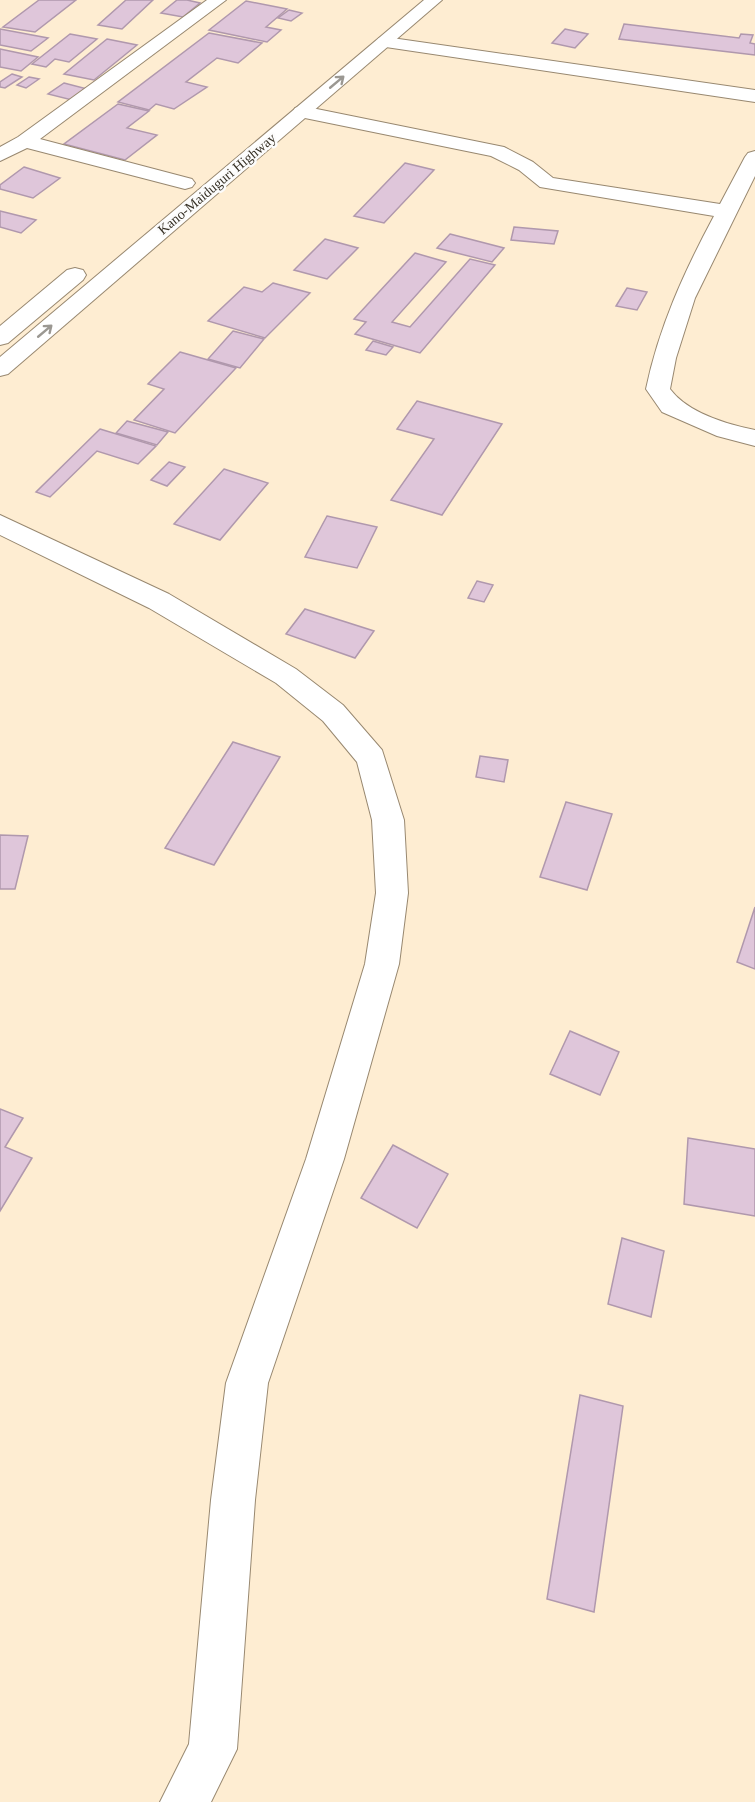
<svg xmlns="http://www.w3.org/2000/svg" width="755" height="1802" font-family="Georgia,serif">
	<rect width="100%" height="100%" fill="#feedd2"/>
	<g fill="#dfc6da" stroke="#b098ad" stroke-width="1.5">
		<path d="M39,0H76L35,32L3,27Z"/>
		<path d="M126,0H153L122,29L98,25Z"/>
		<path d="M177,0H187L200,3L183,17L161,13Z"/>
		<path d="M246,1L287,9L266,27L281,30L267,42L209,30Z"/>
		<path d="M289,10L302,13L291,21L278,18Z"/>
		<path d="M624,24L739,38L741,34L753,35L750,43L755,44V55L619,39Z"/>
		<path d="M0,29L48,38L31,51L0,45Z"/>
		<path d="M565,29L588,34L575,48L552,43Z"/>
		<path d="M209,33L262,43L238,63L217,58L186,82L207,87L174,109L156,104L149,110L118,102Z"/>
		<path d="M70,34L97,39L69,62L55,59L46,67L32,64Z"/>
		<path d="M107,39L137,45L94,80L64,74Z"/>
		<path d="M0,49L38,57L21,71L0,67Z"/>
		<path d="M12,74L22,77L5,88L0,87V82Z"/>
		<path d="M29,77L39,79L26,88L17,85Z"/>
		<path d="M64,83L95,91L80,102L48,94Z"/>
		<path d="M118,104L149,111L127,128L157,135L125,160L64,144Z"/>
		<path d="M405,163L434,170L384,223L354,216Z"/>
		<path d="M24,167L60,178L33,198L0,189V185Z"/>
		<path d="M0,211L36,220L21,233L0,227Z"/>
		<path d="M514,227L558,231L554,244L511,240Z"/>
		<path d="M450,234L504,248L492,262L437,248Z"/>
		<path d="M325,239L358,248L327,279L294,270Z"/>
		<path d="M415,253L446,262L392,322L410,327L470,259L495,265L420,353L355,334L366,322L354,319Z"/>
		<path d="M273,283L310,293L265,338L208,321L244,287L262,292Z"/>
		<path d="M627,288L647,292L637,310L616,306Z"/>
		<path d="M233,331L264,339L240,368L208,359Z"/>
		<path d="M373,341L393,347L386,355L366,350Z"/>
		<path d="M180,352L236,368L175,433L134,420L164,389L148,384Z"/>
		<path d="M417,401L502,424L442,515L391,500L434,439L397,429Z"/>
		<path d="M127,421L168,432L157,445L116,433Z"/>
		<path d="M100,429L156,446L138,464L97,451L50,497L36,492Z"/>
		<path d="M169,462L185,467L167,486L151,480Z"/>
		<path d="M224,469L268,483L220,540L174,524Z"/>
		<path d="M327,516L377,527L357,568L305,557Z"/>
		<path d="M477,581L493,585L484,602L468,598Z"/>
		<path d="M305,609L374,631L355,658L286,634Z"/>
		<path d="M233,742L280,757L214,865L165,848Z"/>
		<path d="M480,756L508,760L504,782L476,777Z"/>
		<path d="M566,802L612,814L587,890L540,877Z"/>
		<path d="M0,835L28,836L15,889H0Z"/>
		<path d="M755,907V969L737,962Z"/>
		<path d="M570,1031L619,1052L600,1095L550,1074Z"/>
		<path d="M0,1109L23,1118L5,1147L32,1158L0,1211Z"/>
		<path d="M688,1138L755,1149V1216L684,1204Z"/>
		<path d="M393,1145L448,1174L417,1228L361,1198Z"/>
		<path d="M622,1238L664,1251L651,1317L608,1304Z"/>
		<path d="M580,1395L623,1406L594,1612L547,1599Z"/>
	</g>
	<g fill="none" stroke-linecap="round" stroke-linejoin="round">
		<g stroke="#988870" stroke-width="2">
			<g id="minor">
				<path d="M207,0H226L40,139L192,179L195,183L192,187L185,189L27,148L0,161V147L18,137Z"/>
				<path d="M385,37L755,90V102L379,46L376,42L379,38Z"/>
				<path d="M302,106L504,147L533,162L553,178L720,204L745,157L748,153L755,151V176L695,298L676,358L670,389C688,413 726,424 755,430V446L717,436L662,412L646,389C659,327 684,272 714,216L540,187L519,170L491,156L295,116L293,112L295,108Z"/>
				<path d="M0,515L169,594L296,669L343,705L382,750L404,820L408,893L399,964L344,1159L268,1383L255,1500L237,1749L211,1802H160L189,1744L211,1500L226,1383L306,1159L365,964L376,893L372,820L357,762L323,721L276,683L149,608L0,535Z"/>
			</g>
		</g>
		<g stroke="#988870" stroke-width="2">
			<g id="trunk">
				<path d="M424,0H442L8,374L0,376V357Z"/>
				<path d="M75,268L83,270L86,275L83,280L8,343L0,345V326L67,270Z"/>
			</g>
		</g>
		<use href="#minor" fill="#fff" fill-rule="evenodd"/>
		<use href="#trunk" fill="#fff" fill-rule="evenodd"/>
	</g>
	<defs><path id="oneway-shaft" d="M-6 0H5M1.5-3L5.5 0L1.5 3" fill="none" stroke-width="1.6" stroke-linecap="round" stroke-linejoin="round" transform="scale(1.5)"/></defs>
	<g stroke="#9b9892">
		<use href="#oneway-shaft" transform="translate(337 82) rotate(-40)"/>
		<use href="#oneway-shaft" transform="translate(45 331) rotate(-40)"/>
	</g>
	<g text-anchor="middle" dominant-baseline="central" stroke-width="5" stroke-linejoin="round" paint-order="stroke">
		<g font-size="14" fill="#373126" stroke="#fcfcfc">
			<text transform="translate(217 184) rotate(-40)">Kano-Maiduguri Highway</text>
		</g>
	</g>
</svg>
